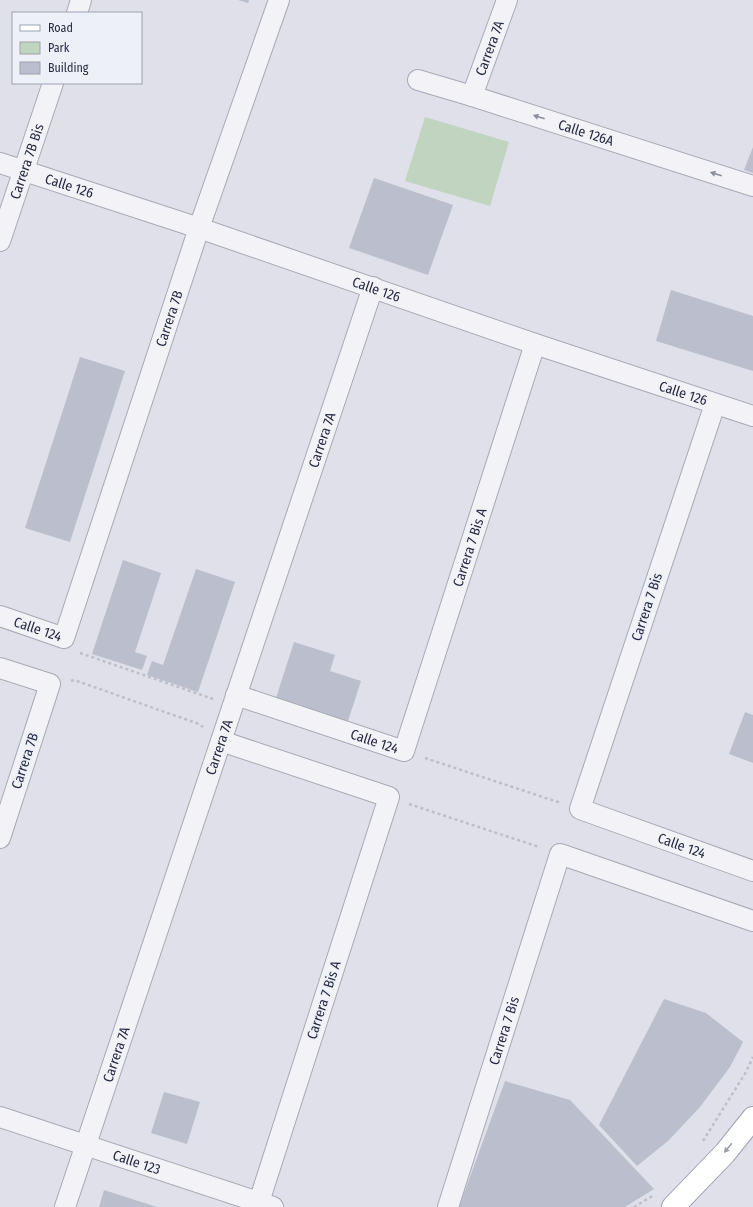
<svg xmlns="http://www.w3.org/2000/svg" width="753" height="1207" font-family="'Fira Sans Condensed',sans-serif">
	<rect width="100%" height="100%" fill="#dfe0e9"/>
	<path fill="#c0d4bf" d="M425,117L509,142L490,206L405,181Z"/>
	<g fill="#bbbecd">
		<path d="M238,0H249L248,3Z"/>
		<path d="M753,147V173L744,170Z"/>
		<path d="M374,178L453,205L428,275L349,248Z"/>
		<path d="M671,290L753,316V371L656,341Z"/>
		<path d="M80,357L125,371L70,542L25,528Z"/>
		<path d="M123,560L161,573L135,652L147,656L142,670L92,654Z"/>
		<path d="M196,569L235,582L198,692L147,675L152,661L163,665Z"/>
		<path d="M294,642L335,655L330,671L361,681L347,724L275,701Z"/>
		<path d="M745,712L753,715V763L729,754Z"/>
		<path d="M664,999L706,1013L743,1042L730,1067L700,1107L668,1141L637,1166L599,1125Z"/>
		<path d="M505,1081L570,1100L654,1189L625,1207H459Z"/>
		<path d="M164,1092L200,1102L187,1144L151,1133Z"/>
		<path d="M104,1190L157,1207H99Z"/>
	</g>
	<g fill="none" stroke-linecap="round" stroke-linejoin="round">
		<g stroke="#a8a9b7" stroke-width="22">
			<g id="minor">
				<path d="M77,13L81,0"/>
				<path id="s1" d="M418,80L472,96L753,186"/>
				<path id="s2" d="M472,96L507,0"/>
				<path id="s3" d="M0,163L199,228L535,344L753,416"/>
				<path id="s4" d="M0,241L53,83"/>
				<path id="s5" d="M715,404L580,809L753,871"/>
				<path id="s6" d="M0,616L64,638L199,228L279,0"/>
				<path d="M0,668L50,684L0,838"/>
				<path id="s7" d="M236,695L404,751L535,344"/>
				<path d="M221,741L389,797L259,1202"/>
				<path id="s8" d="M0,1117L273,1207"/>
				<path id="s9" d="M65,1207L373,287"/>
				<path id="s10" d="M448,1207L560,854L753,921"/>
			</g>
		</g>
		<g stroke="#9da1b6" stroke-width="24">
			<path id="primary" d="M673,1207L725,1153L753,1118"/>
		</g>
		<g stroke="#bdbec8" stroke-width="2.5" stroke-dasharray="3 3" stroke-linecap="butt">
			<path d="M80,653L213,699"/>
			<path d="M71,681L74,680L199,724L203,727"/>
			<path d="M425,758L561,803"/>
			<path d="M409,804L539,847"/>
			<path d="M703,1141L746,1072L753,1057"/>
			<path d="M634,1207L654,1195"/>
		</g>
		<use href="#minor" stroke="#f2f2f7" stroke-width="20"/>
		<use href="#primary" stroke="#fff" stroke-width="22"/>
	</g>
	<defs><path id="oneway-solid" d="M-6-.8H1V-3.2L6.5 0L1 3.2V.8H-6Z"/></defs>
	<g fill="#8c8e9c">
		<use href="#oneway-solid" transform="translate(539 117) rotate(-162)"/>
		<use href="#oneway-solid" transform="translate(716 174) rotate(-162)"/>
	</g>
	<use fill="#9d9faa" href="#oneway-solid" transform="translate(728 1148) rotate(129)"/>
	<g text-anchor="middle" dominant-baseline="central" stroke-width="3.5" stroke-linejoin="round" paint-order="stroke">
		<g font-size="14" fill="#262a42" stroke="#eef0f7">
			<text stroke="none"><textPath href="#s2" startOffset="51">Carrera 7A</textPath></text>
			<text stroke="none"><textPath href="#s1" startOffset="176">Calle 126A</textPath></text>
			<text stroke="none"><textPath href="#s4" startOffset="84">Carrera 7B Bis</textPath></text>
			<text stroke="none"><textPath href="#s3" startOffset="73">Calle 126</textPath></text>
			<text stroke="none"><textPath href="#s3" startOffset="397">Calle 126</textPath></text>
			<text stroke="none"><textPath href="#s6" startOffset="404">Carrera 7B</textPath></text>
			<text stroke="none"><textPath href="#s3" startOffset="721">Calle 126</textPath></text>
			<text stroke="none"><textPath href="#s9" startOffset="809">Carrera 7A</textPath></text>
			<text stroke="none"><textPath href="#s7" startOffset="391">Carrera 7 Bis A</textPath></text>
			<text transform="translate(647 607) rotate(-72)">Carrera 7 Bis</text>
			<text stroke="none"><textPath href="#s6" startOffset="40">Calle 124</textPath></text>
			<text stroke="none"><textPath href="#s7" startOffset="146">Calle 124</textPath></text>
			<text stroke="none"><textPath href="#s9" startOffset="485">Carrera 7A</textPath></text>
			<text transform="translate(25 761) rotate(-72)">Carrera 7B</text>
			<text stroke="none"><textPath href="#s5" startOffset="535">Calle 124</textPath></text>
			<text transform="translate(324 1000) rotate(-72)">Carrera 7 Bis A</text>
			<text stroke="none"><textPath href="#s10" startOffset="185">Carrera 7 Bis</textPath></text>
			<text stroke="none"><textPath href="#s9" startOffset="161">Carrera 7A</textPath></text>
			<text stroke="none"><textPath href="#s8" startOffset="144">Calle 123</textPath></text>
		</g>
	</g>
	<rect x="12" y="12" width="130" height="72" fill="#eef0f7" stroke="#9ea1af"/>
	<rect x="20" y="25" width="20" height="6" fill="#ffffff" stroke="#9ea1af"/>
	<text x="48" y="32" font-size="12" fill="#262a42">Road</text>
	<rect x="20" y="42" width="20" height="12" fill="#c0d4bf" stroke="#9ea1af"/>
	<text x="48" y="52" font-size="12" fill="#262a42">Park</text>
	<rect x="20" y="62" width="20" height="12" fill="#bbbecd" stroke="#9ea1af"/>
	<text x="48" y="72" font-size="12" fill="#262a42">Building</text>
</svg>
